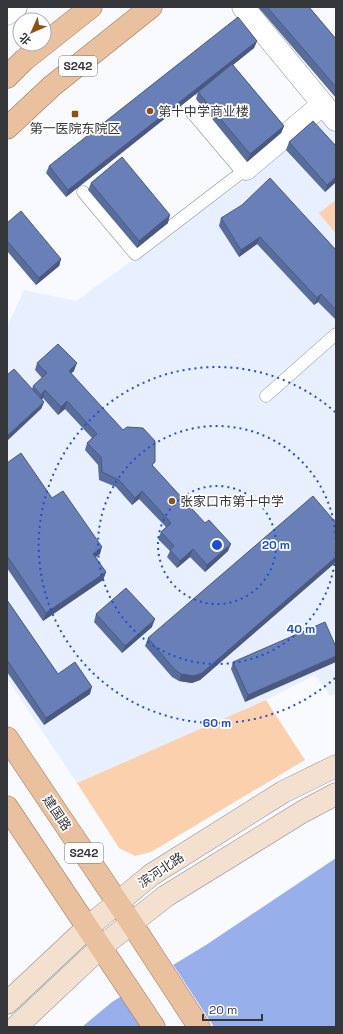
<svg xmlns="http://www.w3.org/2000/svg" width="343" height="1034" font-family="'Space Grotesk','Noto Sans SC',sans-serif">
	<rect width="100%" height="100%" fill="#f8fafe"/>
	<path fill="#e8efff" d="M320,116L336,135V694L330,696L315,675L266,700L77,783L7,679V327L24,290L76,301L242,182Z"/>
	<g fill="#fbd0ad">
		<path d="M336,200V234L319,213Z"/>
		<path d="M266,700L305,760L151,852L135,856L119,848L77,783Z"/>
	</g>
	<path fill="#97afea" d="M336,858V1027H82L112,1002L206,945Z"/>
	<path fill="#f8fafe" d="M172,963L214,1027H143L121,994Z"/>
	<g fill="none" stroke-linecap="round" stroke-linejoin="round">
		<g stroke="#878a93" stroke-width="13">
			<g id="service">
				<path d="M83,192L135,254L246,169"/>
				<path d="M266,396L336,334"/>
			</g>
		</g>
		<g stroke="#878a93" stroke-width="23">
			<g id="minor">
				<path d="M243,7L336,120"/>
				<path d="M7,14L16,7"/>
				<path d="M192,105L246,169L323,104"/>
			</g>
		</g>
		<g stroke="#878a93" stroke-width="23">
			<g id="secondary">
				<path d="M7,1003L88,927L151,875L283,792L336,766"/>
				<path d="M16,1027L101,947L166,896L302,812L336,794"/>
			</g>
		</g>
		<g stroke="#a17552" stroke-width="23">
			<g id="primary">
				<path d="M7,77L24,60L91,7"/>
				<path d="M7,128L52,86L151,7"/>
				<path d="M7,738L132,924L199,1027"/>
				<path d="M7,807L154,1027"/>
			</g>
		</g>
		<use href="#service" stroke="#fff" stroke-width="12"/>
		<use href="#minor" stroke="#fff" stroke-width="22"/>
		<use href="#secondary" stroke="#f4e0cf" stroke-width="22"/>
		<use href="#primary" stroke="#e9c19e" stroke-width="22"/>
	</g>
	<g fill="#596d9d">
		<path d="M258,7H309L336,39V98Z"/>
		<path d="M257,41L254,48L233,65L284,126L281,133L247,162L196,99L198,92L66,197L46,173L49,166Z"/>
		<path d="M289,142L336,146V182L325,192L286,150Z"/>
		<path d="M91,183L168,223L137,248L88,190Z"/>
		<path d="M221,218L336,250V318L335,319L318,302L314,305L257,244L239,257L219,226Z"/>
		<path d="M7,223L61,259L59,266L36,285L7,251Z"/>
		<path d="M37,363L74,371L71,373L228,551L205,572L190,557L177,568L167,557L170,551L158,539L161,532L166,527L139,499L132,505L116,487L99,480L98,465L85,450L87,443L92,438L65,409L58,415L43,398L42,399L44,402L41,409L32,389L33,386L42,378L35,370Z"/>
		<path d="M7,463L100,554L96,557L106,572L103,580L43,621L7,568Z"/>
		<path d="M336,523V562L200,680L192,683L179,681L172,677L145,646L148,638Z"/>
		<path d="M7,600L58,674L90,694L44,725L7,672Z"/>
		<path d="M96,614L152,627L122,653L94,622Z"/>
		<path d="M336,647L245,702L231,669L233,662Z"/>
	</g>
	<g fill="#495980">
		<path d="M257,41L254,48L66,197L68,190Z"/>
		<path d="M284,126L281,133L247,162L250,154Z"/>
		<path d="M336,177V182L325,192L327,185Z"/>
		<path d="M170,215L168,223L137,248L139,241Z"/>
		<path d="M260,237L257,244L239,257L241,250Z"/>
		<path d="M61,259L59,266L36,285L39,278Z"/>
		<path d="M321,294L318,302L314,305L317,298Z"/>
		<path d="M77,363L74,371L66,378L69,371Z"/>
		<path d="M45,390L43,398L38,402L41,395Z"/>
		<path d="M67,401L65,409L58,415L61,407Z"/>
		<path d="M44,402L41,409L7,441V436Z"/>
		<path d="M142,491L139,499L132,505L135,498Z"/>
		<path d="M231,544L228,551L205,572L207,565Z"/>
		<path d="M102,547L100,554L90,561L93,554Z"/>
		<path d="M193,549L190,557L177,568L180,561Z"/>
		<path d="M336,557V562L200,680L192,683L179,681L181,674Z"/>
		<path d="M106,572L103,580L43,621L46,613Z"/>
		<path d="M155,619L152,627L122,653L125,646Z"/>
		<path d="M336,656V662L245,702L248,695Z"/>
		<path d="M92,687L90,694L44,725L46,718Z"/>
	</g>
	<g fill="#687fb7" stroke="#495980">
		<path d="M267,7H309L336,39V87Z"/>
		<path d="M238,17L257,41L68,190L49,166Z"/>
		<path d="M232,64L284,126L250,154L198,92Z"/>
		<path d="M313,121L336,146V177L327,185L289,142Z"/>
		<path d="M122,157L170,215L139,241L91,183Z"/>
		<path d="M270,178L336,250V310L321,294L317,298L260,237L241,250L221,218L242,205Z"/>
		<path d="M21,211L61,259L39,278L7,241V223Z"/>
		<path d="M58,344L77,363L69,371L123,430L127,427L143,428L155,441V462L152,465L205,523L209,520L231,544L207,565L193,549L180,561L170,550L174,546L161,532L171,523L142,491L135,498L119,480L102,472L101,457L87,443L97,434L67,401L61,407L45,390L41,395L33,386L47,373L37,363Z"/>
		<path d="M14,369L44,402L7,436V375Z"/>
		<path d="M21,453L52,498L63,491L102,547L93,554L106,572L46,613L7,556V463Z"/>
		<path d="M313,496L336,523V557L202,673L194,676L181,674L175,670L148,638Z"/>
		<path d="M126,588L155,619L125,646L96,614Z"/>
		<path d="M7,600L58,674L75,662L92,687L46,718L7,660Z"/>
		<path d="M325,622L336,647V656L248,695L233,662Z"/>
	</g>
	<g fill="none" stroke="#1d4ed8" stroke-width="2" stroke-dasharray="2 4">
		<circle cx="217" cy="545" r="59"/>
		<path d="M336 546A119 119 0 1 1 336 544"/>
		<path d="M335 678A178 178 0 1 1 335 412"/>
	</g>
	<g fill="#8e5212" stroke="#fff" stroke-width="1.5">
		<circle cx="150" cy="111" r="4"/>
		<rect x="71" y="110" width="8" height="8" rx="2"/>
		<circle cx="172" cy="501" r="4"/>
	</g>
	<g text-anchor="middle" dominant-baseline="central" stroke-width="3.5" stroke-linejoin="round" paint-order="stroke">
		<g fill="#fff" stroke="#727376" stroke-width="1">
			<rect x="59" y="56" width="38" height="20" rx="3"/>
			<rect x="65" y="843" width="38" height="20" rx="3"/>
		</g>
		<g font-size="12" font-weight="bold" fill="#36373b">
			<text x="78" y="66">S242</text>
			<text x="84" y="853">S242</text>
		</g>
		<g font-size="13" fill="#36373b" stroke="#fff" text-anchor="start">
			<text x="158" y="111">第十中学商业楼</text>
			<text x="75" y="128" text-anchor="middle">第一医院东院区</text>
			<text x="180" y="501">张家口市第十中学</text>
		</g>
		<g font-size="13" fill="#36373b" stroke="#fff">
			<text transform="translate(57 813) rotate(56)">建国路</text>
			<text transform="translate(161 870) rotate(-34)">滨河北路</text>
		</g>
	</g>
	<circle cx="217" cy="545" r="6" fill="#1d4ed8" stroke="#fff" stroke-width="2"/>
	<g font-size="12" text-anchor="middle" font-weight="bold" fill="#1d4ed8" stroke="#fff" stroke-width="3.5" stroke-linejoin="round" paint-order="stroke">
		<text x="276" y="549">20 m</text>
		<text x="301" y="633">40 m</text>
		<text x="217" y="727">60 m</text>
	</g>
	<rect width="343" height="1034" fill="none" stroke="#36373b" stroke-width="16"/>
	<g transform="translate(32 32) rotate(225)"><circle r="19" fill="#ffffff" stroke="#afafb1"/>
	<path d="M0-3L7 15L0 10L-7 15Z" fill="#8e5212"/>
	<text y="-6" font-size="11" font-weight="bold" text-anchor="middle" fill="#36373b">北</text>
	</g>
	<path d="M203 1014v6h59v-6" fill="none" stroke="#36373b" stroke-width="2"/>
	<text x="209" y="1014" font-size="12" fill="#36373b" stroke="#ffffff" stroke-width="3" paint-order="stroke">20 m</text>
</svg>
